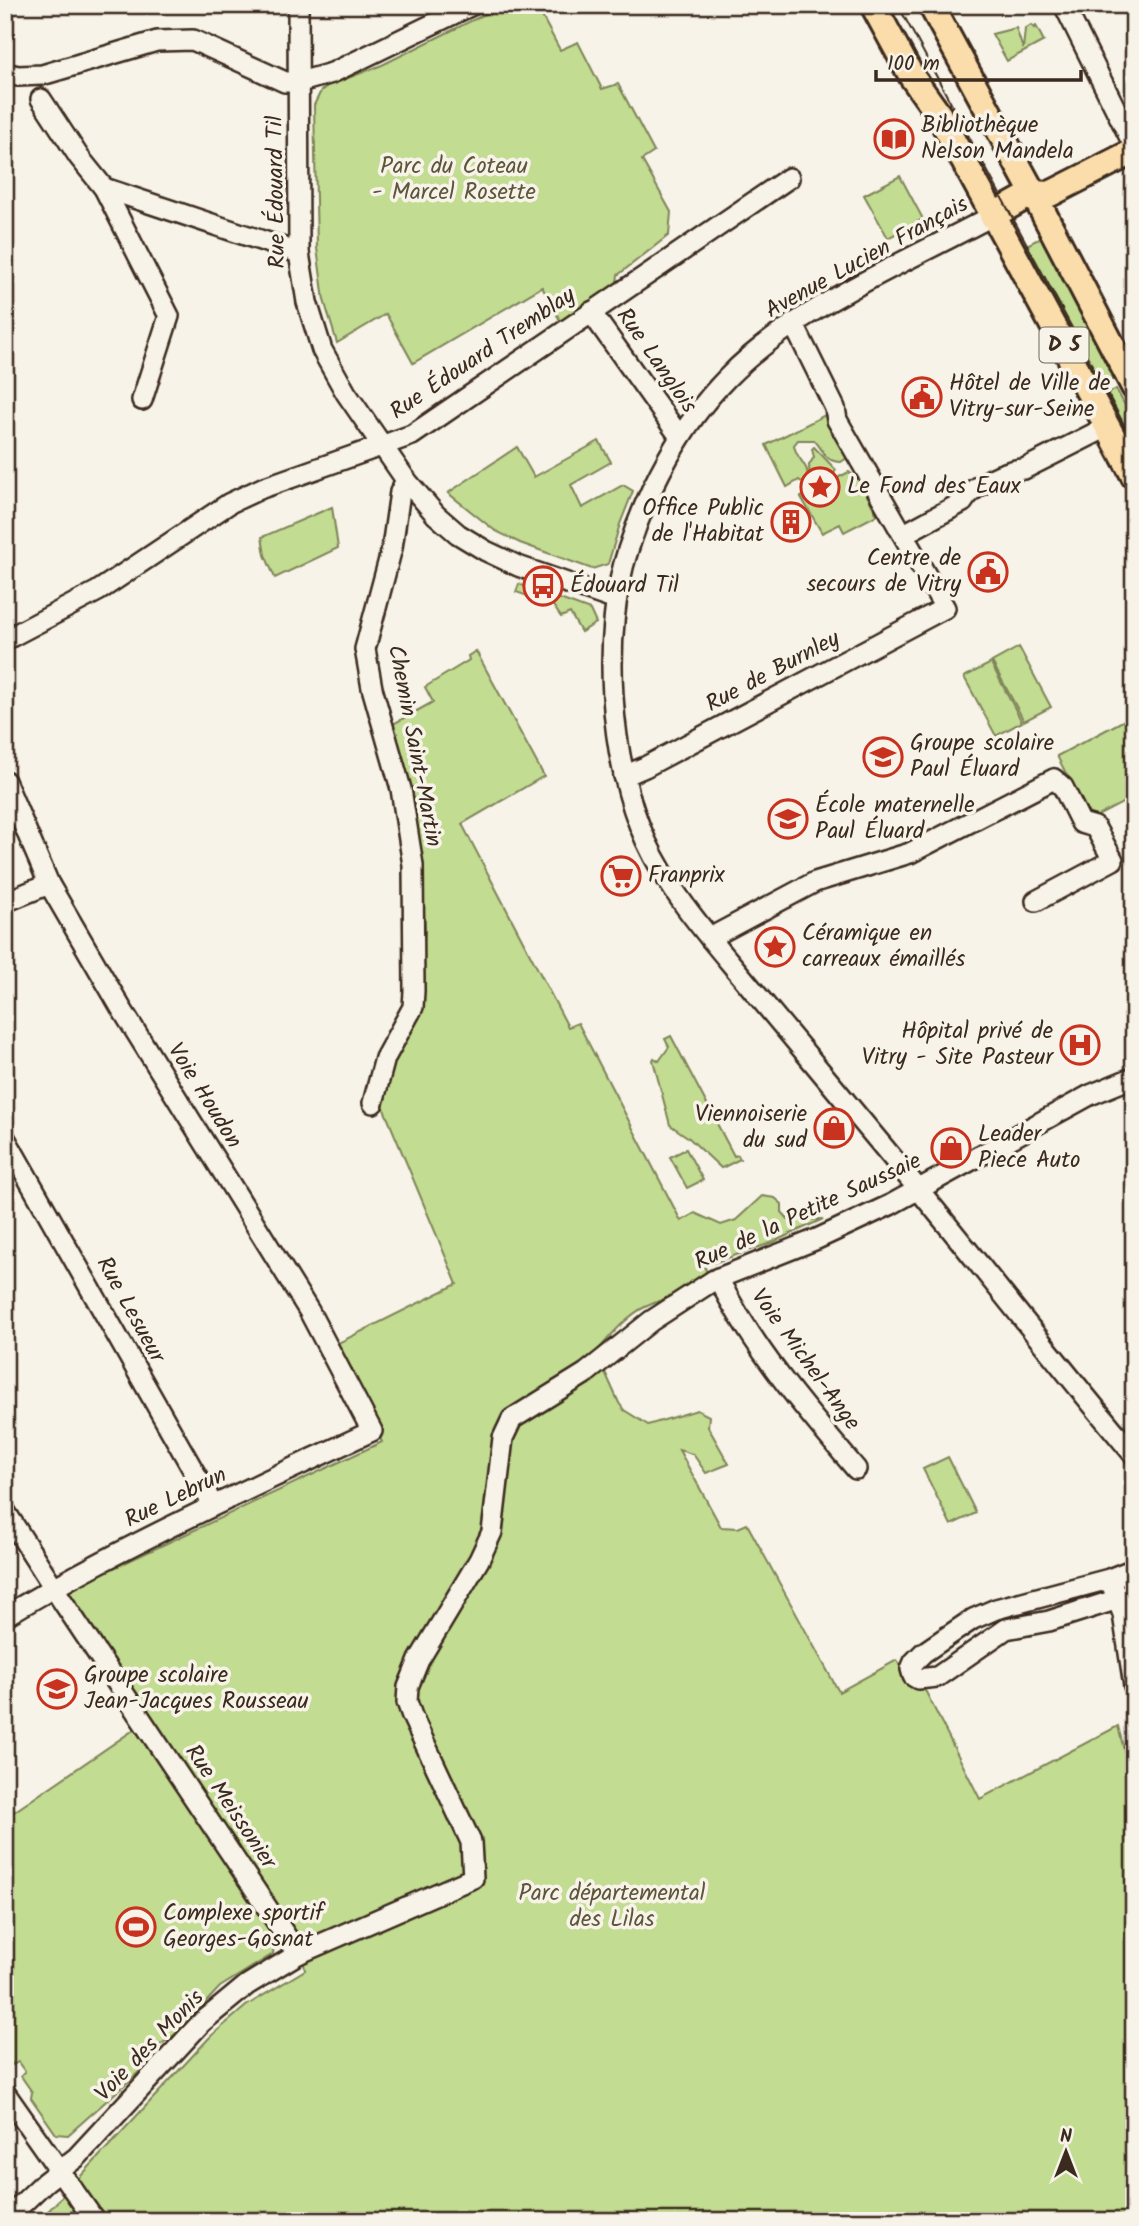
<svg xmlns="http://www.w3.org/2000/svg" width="1139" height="2226" font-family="Kalam,sans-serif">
	<rect width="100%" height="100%" fill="#f7f3e8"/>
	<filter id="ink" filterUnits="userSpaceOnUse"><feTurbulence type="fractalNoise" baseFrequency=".0143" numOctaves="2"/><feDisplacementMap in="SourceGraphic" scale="14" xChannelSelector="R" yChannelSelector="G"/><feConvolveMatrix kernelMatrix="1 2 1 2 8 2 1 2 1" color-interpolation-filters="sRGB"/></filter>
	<g filter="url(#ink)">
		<g fill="#c2dc92" stroke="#7e8358" stroke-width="2">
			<path d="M503,5H536L560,50L578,42L602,89L618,84L654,152L642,160L671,212L669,235L618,275L616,290L562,324L542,287L413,363L386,314L337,343L324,300L317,248L314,105L321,91L327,86L382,65Z"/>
			<path d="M1031,25L1034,28L1036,26L1044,41L1007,61L992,34L1016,28L1023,49L1025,29Z"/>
			<path d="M900,176L923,219L888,238L864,195Z"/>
			<path d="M1046,235L1120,376L1095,389L1019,249Z"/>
			<path d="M1116,389L1131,416L1134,415V461L1100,398Z"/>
			<path d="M825,415L847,458L841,462C824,462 824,450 814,440H798L794,445C796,462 815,466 804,484L799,480L787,487L766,445Z"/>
			<path d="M599,441L611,462L571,485L582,508L623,485L633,491L620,524L608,564L592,569L520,543L494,530L448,493L517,447L534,477Z"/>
			<path d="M814,447L836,470L832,477H816L810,483L809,465L814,457L812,449Z"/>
			<path d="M849,472L860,481L877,515L844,532L840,524L822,533L801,497L808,494L821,500L831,497L839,477Z"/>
			<path d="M332,507L338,548L275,578L265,555L262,537Z"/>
			<path d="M519,584L590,610L596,623L581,632L570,613L561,617L552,604L516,592Z"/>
			<path d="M1019,647L1051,707L1024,721L992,662Z"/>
			<path d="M476,651L544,776L462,824L568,1027L578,1023L681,1221L695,1213L721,1225L736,1220L762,1196L775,1198L782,1204V1212L789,1220L823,1219L771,1243L704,1266L710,1278C689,1292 666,1297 645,1307C626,1316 610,1337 596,1352L619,1403L624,1410L648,1425L697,1410L709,1416L708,1427L729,1464L706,1473L693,1454L679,1450L721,1527L738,1528L747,1524L839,1692L897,1660L909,1676L926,1692L980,1799L1118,1726L1134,1790V2221H39L210,2037L246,2006L305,1970L300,1940L67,1590L382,1442L336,1353V1344L457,1284L383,1107L391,1061L419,1012L425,928L421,868L407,789L393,724L433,702L425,687L469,660L468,656Z"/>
			<path d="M991,663L1022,722L996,736L964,677Z"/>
			<path d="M1134,715V797L1090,820L1057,756Z"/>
			<path d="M671,1036L734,1156L738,1155L740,1159L724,1167L721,1168L689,1138L670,1125L653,1060L654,1058L659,1061L669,1047L665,1039Z"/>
			<path d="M686,1149L703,1180L687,1188L670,1157Z"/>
			<path d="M948,1457L976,1513L951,1525L923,1469Z"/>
			<path d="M135,1729L275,1938L273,1954L220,1987L177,2033L140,2059L139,2072L68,2135L56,2134L31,2098L32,2092L21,2076L25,2072L18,2062L13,2065L5,2056V1818Z"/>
		</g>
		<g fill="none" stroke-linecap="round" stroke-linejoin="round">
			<g stroke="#3b2a1e" stroke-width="24">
				<g id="minor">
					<path d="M298,5L299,253L307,302L322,350L346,393L406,480L436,515L458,534L486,551L518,566L616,600"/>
					<path d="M1064,5L1134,146"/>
					<path d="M5,73L18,76L42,75L157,41L193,40L285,82H300L332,73L472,5"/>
					<path d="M41,99L79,157L104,188L169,316L142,400"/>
					<path d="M104,188L299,253"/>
					<path d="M992,216C905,263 796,307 727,378C681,425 648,488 628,550C601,632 609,762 646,841C671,895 710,938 748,984C794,1039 840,1095 886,1150C970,1251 1050,1355 1134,1455"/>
					<path d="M591,312L680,437"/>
					<path d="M904,534L963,502C971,486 1007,469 1024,469L1107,427"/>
					<path d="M5,640L98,591L230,503L262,488L412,435L789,178"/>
					<path d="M624,776L645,767L945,608L837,420L835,408L793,323"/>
					<path d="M5,781L49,884L121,1008L309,1311L372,1431C249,1489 123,1545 5,1616"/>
					<path d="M5,902L49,884"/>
					<path d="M710,938L815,882L910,853L1054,779L1063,787L1081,823L1095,827L1113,860L1036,901"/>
					<path d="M373,1103L385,1058L413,1007L414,991L413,865L401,789L372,688L365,649L392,548L400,492L406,480"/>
					<path d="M5,1138L213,1505"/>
					<path d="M718,1278C753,1348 805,1409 856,1469"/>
					<path d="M5,1511L61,1599L298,1954"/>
					<path d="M1134,1569L1109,1579L996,1609L973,1619L923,1653L914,1662L911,1669L913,1676L918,1679L937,1677L1006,1629L1049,1621L1134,1594"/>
					<path d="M1113,1588L1123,1614L1134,1686"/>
					<path d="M5,2093L95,2221"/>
					<path d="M5,2220L45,2182L77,2157L201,2023L247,1985L298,1954L473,1878L471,1842L412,1716L407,1702L408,1687L419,1660L479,1560L492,1532L503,1438L512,1419L586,1373L651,1321L714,1280L817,1239L890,1205L1090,1095L1134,1077"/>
				</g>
			</g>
			<g stroke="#3b2a1e" stroke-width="30">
				<g id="major">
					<path d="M873,5L912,77L939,115L1134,476"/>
					<path d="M931,5L1033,193L1134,387"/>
					<path d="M992,216L1033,193L1050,194L1134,151"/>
				</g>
			</g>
			<use href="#minor" stroke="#f7f3e8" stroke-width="19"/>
			<use href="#major" stroke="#fbddab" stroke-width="24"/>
			<path stroke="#3b2a1e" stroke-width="2" d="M898,5L1134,443"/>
		</g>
	</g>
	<defs>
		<g id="library-ring" transform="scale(2.0125)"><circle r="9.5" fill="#f7f3e8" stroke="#c8321e" stroke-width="1.5"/><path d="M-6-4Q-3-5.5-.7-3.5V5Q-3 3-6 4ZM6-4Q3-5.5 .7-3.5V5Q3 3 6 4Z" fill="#c8321e"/></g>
		<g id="civic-ring" transform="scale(2.0125)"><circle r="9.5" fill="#f7f3e8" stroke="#c8321e" stroke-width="1.5"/><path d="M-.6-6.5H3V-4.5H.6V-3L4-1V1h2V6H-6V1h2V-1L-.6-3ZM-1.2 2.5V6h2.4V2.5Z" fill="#c8321e"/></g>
		<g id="sight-ring" transform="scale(2.0125)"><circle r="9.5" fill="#f7f3e8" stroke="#c8321e" stroke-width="1.5"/><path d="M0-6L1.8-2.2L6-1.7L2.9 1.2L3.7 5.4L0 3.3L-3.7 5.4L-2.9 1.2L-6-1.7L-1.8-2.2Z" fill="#c8321e"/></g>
		<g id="building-ring" transform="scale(2.0125)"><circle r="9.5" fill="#f7f3e8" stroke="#c8321e" stroke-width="1.5"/><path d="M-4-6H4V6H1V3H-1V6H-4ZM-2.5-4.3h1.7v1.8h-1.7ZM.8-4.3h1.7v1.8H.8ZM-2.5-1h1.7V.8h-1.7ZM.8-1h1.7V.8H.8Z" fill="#c8321e"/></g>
		<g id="bus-ring" transform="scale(2.0125)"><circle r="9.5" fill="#f7f3e8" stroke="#c8321e" stroke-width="1.5"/><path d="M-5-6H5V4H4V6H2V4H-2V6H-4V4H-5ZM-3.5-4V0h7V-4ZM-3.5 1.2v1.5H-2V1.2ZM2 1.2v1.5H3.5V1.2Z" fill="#c8321e"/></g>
		<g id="school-ring" transform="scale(2.0125)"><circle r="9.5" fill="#f7f3e8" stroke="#c8321e" stroke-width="1.5"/><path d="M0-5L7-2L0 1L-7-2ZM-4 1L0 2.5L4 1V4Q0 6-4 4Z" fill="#c8321e"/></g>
		<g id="supermarket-ring" transform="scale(2.0125)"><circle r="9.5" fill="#f7f3e8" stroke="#c8321e" stroke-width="1.5"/><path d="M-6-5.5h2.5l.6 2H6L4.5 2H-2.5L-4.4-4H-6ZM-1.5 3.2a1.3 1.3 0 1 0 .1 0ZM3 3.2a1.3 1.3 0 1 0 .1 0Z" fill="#c8321e"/></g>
		<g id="hospital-ring" transform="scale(2.0125)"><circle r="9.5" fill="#f7f3e8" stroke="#c8321e" stroke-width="1.5"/><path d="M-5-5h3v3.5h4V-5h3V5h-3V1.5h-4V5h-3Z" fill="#c8321e"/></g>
		<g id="shop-ring" transform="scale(2.0125)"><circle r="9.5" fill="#f7f3e8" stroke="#c8321e" stroke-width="1.5"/><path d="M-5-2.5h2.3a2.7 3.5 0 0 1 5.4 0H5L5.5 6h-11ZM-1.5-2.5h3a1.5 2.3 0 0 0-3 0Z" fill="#c8321e"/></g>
		<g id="stadium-ring" transform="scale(2.0125)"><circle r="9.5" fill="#f7f3e8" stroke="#c8321e" stroke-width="1.5"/><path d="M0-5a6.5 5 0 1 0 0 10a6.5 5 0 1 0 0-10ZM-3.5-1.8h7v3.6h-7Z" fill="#c8321e"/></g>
	</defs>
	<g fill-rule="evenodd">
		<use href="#library-ring" x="894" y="139"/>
		<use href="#civic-ring" x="922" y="397"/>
		<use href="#sight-ring" x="820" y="487"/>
		<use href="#building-ring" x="791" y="522"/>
		<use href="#civic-ring" x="988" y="572"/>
		<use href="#bus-ring" x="543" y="586"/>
		<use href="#school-ring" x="883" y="757"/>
		<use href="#school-ring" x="788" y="819"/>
		<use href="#supermarket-ring" x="621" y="876"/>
		<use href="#sight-ring" x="775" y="947"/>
		<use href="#hospital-ring" x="1080" y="1045"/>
		<use href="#shop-ring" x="834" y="1128"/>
		<use href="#shop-ring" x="951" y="1148"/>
		<use href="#school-ring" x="57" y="1689"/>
		<use href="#stadium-ring" x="136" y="1927"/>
	</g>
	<g text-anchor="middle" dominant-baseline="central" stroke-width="7" stroke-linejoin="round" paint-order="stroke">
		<rect fill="#f7f3e8" stroke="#73665b" stroke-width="2" x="1039.5" y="327.5" width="49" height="35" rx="5"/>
		<g font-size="21" font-weight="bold" fill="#3b2a1e">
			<text x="1064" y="345">D 5</text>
		</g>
		<g font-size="23" fill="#3b2a1e" stroke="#f7f3e8" text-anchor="start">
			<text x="921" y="126">Bibliothèque<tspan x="921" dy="26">Nelson Mandela</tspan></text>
			<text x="949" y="384">Hôtel de Ville de<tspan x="949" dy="26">Vitry-sur-Seine</tspan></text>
			<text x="847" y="487">Le Fond des Eaux</text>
			<text x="764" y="509" text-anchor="end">Office Public<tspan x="764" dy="26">de l'Habitat</tspan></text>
			<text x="961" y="559" text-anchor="end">Centre de<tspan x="961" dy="26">secours de Vitry</tspan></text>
			<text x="570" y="586">Édouard Til</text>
			<text x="910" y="744">Groupe scolaire<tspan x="910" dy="26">Paul Éluard</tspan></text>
			<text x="815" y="806">École maternelle<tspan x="815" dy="26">Paul Éluard</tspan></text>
			<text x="648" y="876">Franprix</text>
			<text x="802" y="934">Céramique en<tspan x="802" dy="26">carreaux émaillés</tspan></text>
			<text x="1053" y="1032" text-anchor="end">Hôpital privé de<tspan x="1053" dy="26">Vitry - Site Pasteur</tspan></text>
			<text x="807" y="1115" text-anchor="end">Viennoiserie<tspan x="807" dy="26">du sud</tspan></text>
			<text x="978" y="1135">Leader<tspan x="978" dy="26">Piece Auto</tspan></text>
			<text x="84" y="1676">Groupe scolaire<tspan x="84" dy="26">Jean-Jacques Rousseau</tspan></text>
			<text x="163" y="1914">Complexe sportif<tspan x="163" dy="26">Georges-Gosnat</tspan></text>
		</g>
		<g font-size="23" fill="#5d563b" stroke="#f7f3e8">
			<text x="454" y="167">Parc du Coteau<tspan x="454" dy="26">- Marcel Rosette</tspan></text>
			<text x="612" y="1894">Parc départemental<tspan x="612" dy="26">des Lilas</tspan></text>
		</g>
		<g font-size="23" fill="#3b2a1e" stroke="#f7f3e8">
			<text transform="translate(277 192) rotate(-91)">Rue Édouard Til</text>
			<text transform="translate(867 258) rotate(-29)">Avenue Lucien Français</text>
			<text transform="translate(483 354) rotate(-34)">Rue Édouard Tremblay</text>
			<text transform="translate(656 361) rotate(55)">Rue Langlois</text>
			<text transform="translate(773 672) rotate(-28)">Rue de Burnley</text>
			<text transform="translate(414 746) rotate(79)">Chemin Saint-Martin</text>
			<text transform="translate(204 1096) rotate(58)">Voie Houdon</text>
			<text transform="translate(808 1212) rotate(-25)">Rue de la Petite Saussaie</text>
			<text transform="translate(130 1310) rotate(61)">Rue Lesueur</text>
			<text transform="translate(805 1360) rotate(54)">Voie Michel-Ange</text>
			<text transform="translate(176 1498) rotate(-26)">Rue Lebrun</text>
			<text transform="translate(230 1807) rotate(56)">Rue Meissonier</text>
			<text transform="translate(150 2046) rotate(-46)">Voie des Monis</text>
		</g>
	</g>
	<rect width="1139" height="2226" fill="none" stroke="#f7f3e8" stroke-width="28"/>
	<rect x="14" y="14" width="1111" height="2198" fill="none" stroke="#3b2a1e" stroke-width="2.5" filter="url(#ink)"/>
	<g transform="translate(1066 2152)" stroke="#f7f3e8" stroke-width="5" paint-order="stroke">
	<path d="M0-5L12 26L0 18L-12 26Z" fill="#3b2a1e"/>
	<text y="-10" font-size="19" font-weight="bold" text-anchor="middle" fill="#3b2a1e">N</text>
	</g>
	<path d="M876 70v10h205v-10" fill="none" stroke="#3b2a1e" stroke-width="3.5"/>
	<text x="887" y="70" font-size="21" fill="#3b2a1e" stroke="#f7f3e8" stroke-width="5" paint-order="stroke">100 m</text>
</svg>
